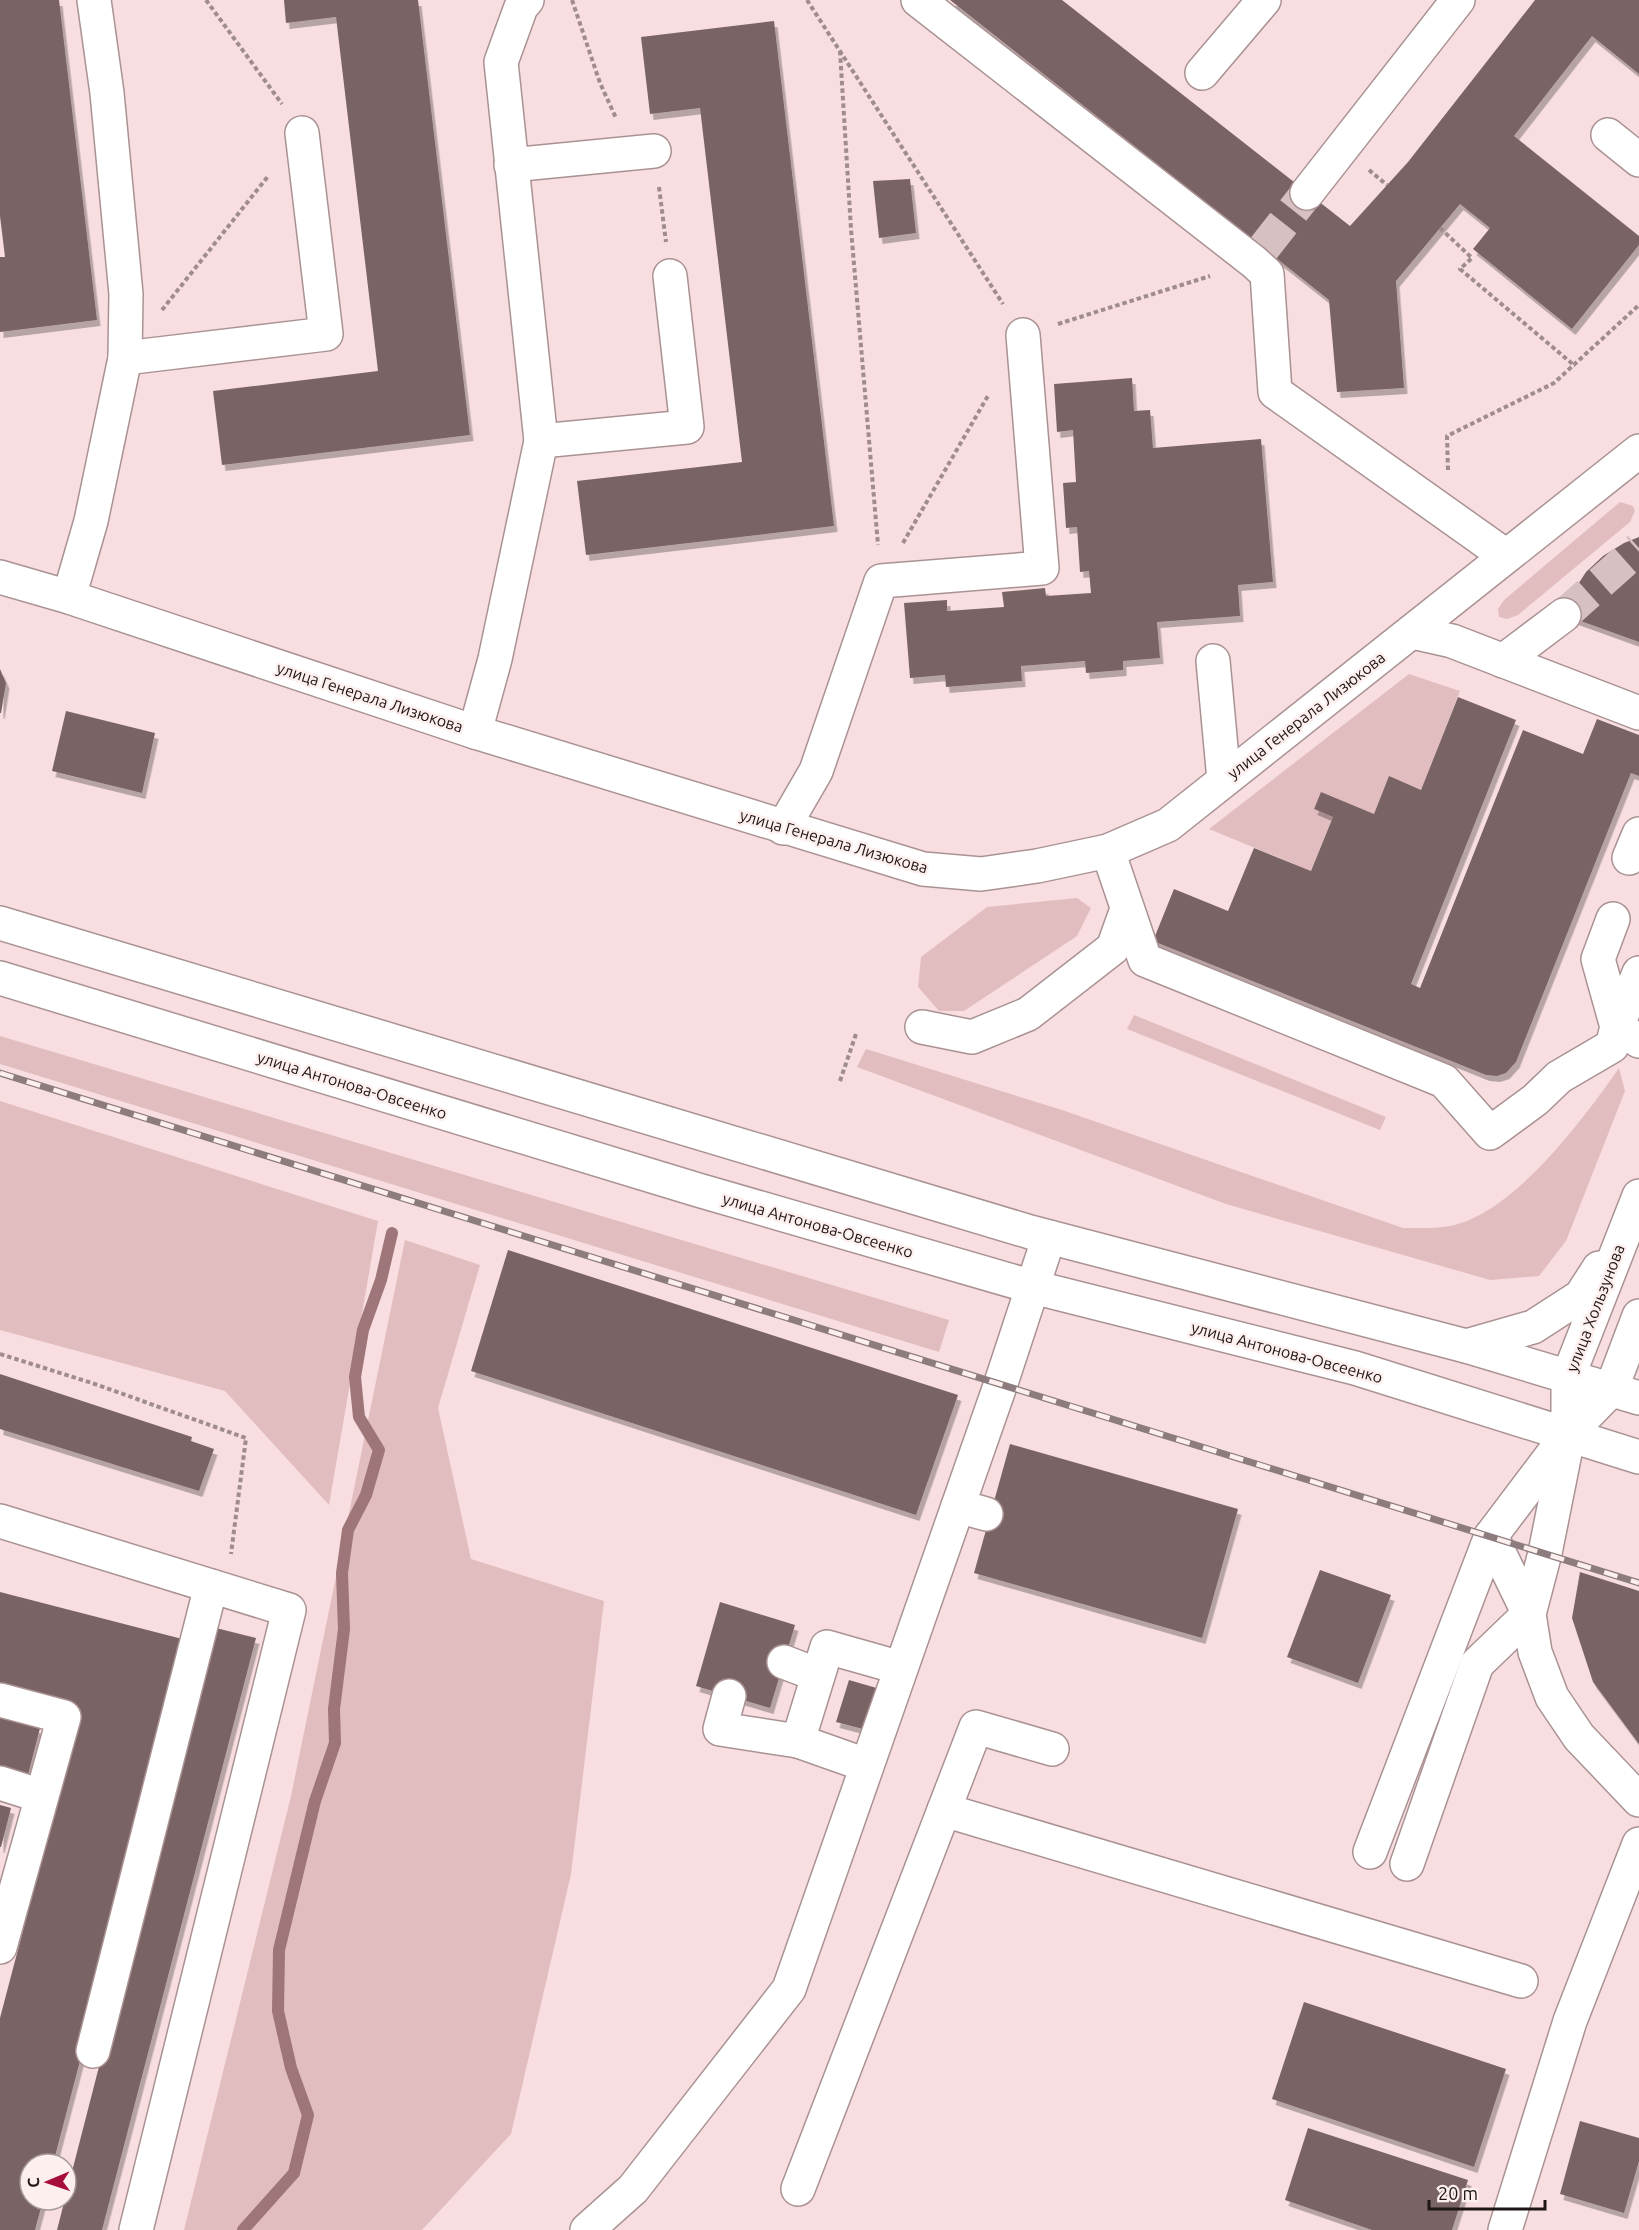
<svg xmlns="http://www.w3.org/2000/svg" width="1639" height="2230" font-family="Ubuntu,sans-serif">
	<defs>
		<filter id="shadow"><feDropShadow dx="3.5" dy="6" stdDeviation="0" flood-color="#0004"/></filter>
	</defs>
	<rect width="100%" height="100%" fill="#f8dee0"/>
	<g fill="#e2bdbf">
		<path d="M1620,502L1633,506L1635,511L1630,522L1518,615L1507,619L1499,617L1498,609L1504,600Z"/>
		<path d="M1409,674L1460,691L1421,790L1389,777L1374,814L1321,793L1314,809L1333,817L1311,871L1209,829Z"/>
		<path d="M1077,898L1091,908L1077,936L964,1011H939L918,987L921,957L987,907Z"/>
		<path d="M1134,1015L1386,1117L1380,1130L1127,1029Z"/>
		<path d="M0,1036L949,1320L939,1352L0,1064Z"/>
		<path d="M866,1049L1062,1110L1403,1228C1420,1228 1442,1229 1458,1224C1519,1206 1584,1118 1619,1068L1625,1091L1566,1241L1539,1276L1490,1280L1226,1204L857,1067Z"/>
		<path d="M0,1101L378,1221L329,1505L225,1391L0,1330Z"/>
		<path d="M405,1240L480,1265L438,1408L471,1559L604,1601L571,1874L511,2134L422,2230H184L291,1796Z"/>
	</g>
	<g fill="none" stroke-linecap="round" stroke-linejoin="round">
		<path stroke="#9e7578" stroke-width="12" d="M243,2230L294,2173L308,2115L291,2068L278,2011L279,1950L315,1801L335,1743L334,1709L344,1629L342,1573L348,1530L366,1495L379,1450L359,1417L355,1377L363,1330L381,1280L392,1233"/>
	</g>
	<g fill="#7a6465" filter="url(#shadow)">
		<path d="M0,0H59L97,320L0,332V257H5L0,216Z"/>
		<path d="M284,0H418L470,435L222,465L213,391L378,371L336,17L286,23Z"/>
		<path d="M950,0H1062L1350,226L1408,162L1535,0H1639V74L1592,36L1514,136L1639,236V245L1572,329L1473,249L1490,228L1460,204L1396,281L1404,388L1337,392L1329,300Z"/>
		<path d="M774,21L834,526L586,555L577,481L742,462L700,108L650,114L641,37Z"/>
		<path d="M910,179L916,233L879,238L873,181Z"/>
		<path d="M1132,378L1134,411L1150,410L1153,448L1261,439L1273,582L1238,585L1240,616L1157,622L1160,658L1123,661V670L1086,673L1085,661L1021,666L1022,681L946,687L945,675L910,678L904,603L947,600V611L1004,607L1002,592L1045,588L1046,596L1091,593L1089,571L1080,572L1077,527L1066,528L1063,483L1076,482L1073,430L1057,432L1054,384Z"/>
		<path d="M1639,537V642L1564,615L1573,592L1586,572L1603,556L1624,543Z"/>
		<path d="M0,669L6,683L1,713H0Z"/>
		<path d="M1458,697L1516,720L1411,984L1420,988L1523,730L1583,754L1597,719L1639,735V776L1631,773L1516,1062L1506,1073L1497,1076L1486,1075L1153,941L1174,889L1228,911L1254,848L1311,871L1333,817L1314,809L1321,792L1374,814L1389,776L1421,790Z"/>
		<path d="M66,711L155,733L142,793L52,771Z"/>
		<path d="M508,1250L958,1395L916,1515L471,1371Z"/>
		<path d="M0,1374L192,1437L191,1441L214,1449L199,1491L0,1429Z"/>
		<path d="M1010,1444L1238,1509L1202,1638L974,1573Z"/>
		<path d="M1320,1570L1391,1595L1358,1683L1287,1657Z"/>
		<path d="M1580,1572L1639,1591V1744L1593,1682L1572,1618Z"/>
		<path d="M0,1592L190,1641L53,2164H30V2200H43L35,2230H0V2018L81,1710L0,1695Z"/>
		<path d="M720,1602L795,1625L770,1708L696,1686Z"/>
		<path d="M212,1627L256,1638L102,2230H57Z"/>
		<path d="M849,1680L880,1689L867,1730L836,1722Z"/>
		<path d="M0,1718L40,1728L28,1775L0,1768Z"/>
		<path d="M0,1805L11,1808L1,1847H0Z"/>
		<path d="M1304,2002L1506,2069L1474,2167L1272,2099Z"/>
		<path d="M1580,2121L1639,2138V2161L1624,2213L1560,2194Z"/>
		<path d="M1308,2128L1468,2180L1452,2230H1372L1285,2200Z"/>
	</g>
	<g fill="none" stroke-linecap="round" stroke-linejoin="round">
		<g stroke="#d7c0c2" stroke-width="33" stroke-dasharray="33 16" stroke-linecap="butt">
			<path d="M1263,249L1307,193"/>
			<path d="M1564,615L1639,548"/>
		</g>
		<g stroke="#aa9293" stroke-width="36">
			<g id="minor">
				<path d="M918,0L1254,262L1267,274L1275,392L1506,556"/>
				<path d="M1202,73L1264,0"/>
				<path d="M1608,135L1639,160"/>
				<path d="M511,165L654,151"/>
				<path d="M1307,193L1458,0"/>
				<path d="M125,358L326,334L302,133"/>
				<path d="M541,441L687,427L670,276"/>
				<path d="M0,577L69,597L475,732L923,869L981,874L1037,866L1108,851L1168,825L1639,451"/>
				<path d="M69,597L91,521L125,358L126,294L107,93L94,0"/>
				<path d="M1412,632L1452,641L1639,713"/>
				<path d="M1213,661L1224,780"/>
				<path d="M1503,661L1564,615"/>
				<path d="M475,732L495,659L541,441L501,62L521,7L527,0"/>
				<path d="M783,828L816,771L881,581L1042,568L1023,335"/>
				<path d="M1108,851L1145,960L1444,1081L1490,1133L1535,1100L1559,1077L1612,1046L1617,1027L1598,959L1613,919"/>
				<path d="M1629,858L1639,834"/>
				<path d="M1639,973L1617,1027L1639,1041"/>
				<path d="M922,1027L972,1037L1028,1014L1113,948L1127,909"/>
				<path d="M1567,1443L1545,1553L1529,1614L1535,1652L1552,1697L1579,1737L1639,1800"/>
				<path d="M958,1506L986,1514"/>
				<path d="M0,1521L289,1610L136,2230"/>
				<path d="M784,1662L818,1675"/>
				<path d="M729,1696L720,1729L798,1741"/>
				<path d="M0,1700L64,1717L0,1947"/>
				<path d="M866,1765L798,1741L827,1647L901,1668"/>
				<path d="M0,1783L41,1796"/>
				<path d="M944,1810L1521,1981"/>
				<path d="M1370,1852L1491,1536L1568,1434"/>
				<path d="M1407,1864L1477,1664L1529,1614L1491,1536"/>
				<path d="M93,2051L211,1586"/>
				<path d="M798,2189L976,1727L1052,1749"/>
				<path d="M587,2230L633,2189L789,1989L1000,1386L1049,1237"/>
				<path d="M1505,2230L1570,2021L1639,1844"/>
			</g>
		</g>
		<g stroke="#aa9293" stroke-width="36">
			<g id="major">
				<path d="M1466,1346L1533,1327L1581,1296L1599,1268"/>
				<path d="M1568,1434V1377L1639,1196"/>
				<path d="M1568,1434L1611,1390L1639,1316"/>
			</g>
		</g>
		<g stroke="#aa9293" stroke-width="36">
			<g id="highway">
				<path d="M0,923L1030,1232L1466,1346L1639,1398"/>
				<path d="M0,978L698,1190L1033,1287L1355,1368L1639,1457"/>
			</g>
		</g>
		<g stroke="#9f8c8d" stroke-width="4" stroke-dasharray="4.5 3" stroke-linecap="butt">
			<path d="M206,0L282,104"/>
			<path d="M572,0L600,83L616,118"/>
			<path d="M807,0L1003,304"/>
			<path d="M840,51L851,229L878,545"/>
			<path d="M1369,170L1387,185"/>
			<path d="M659,187L666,242"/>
			<path d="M1440,228L1472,258L1460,269L1575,366"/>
			<path d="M162,310L269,175"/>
			<path d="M1058,324L1210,276"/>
			<path d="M1448,470L1447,436L1554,383L1639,305"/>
			<path d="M903,543L989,394"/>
			<path d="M840,1081L856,1034"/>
			<path d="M0,1354L92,1383L246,1438L231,1554"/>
		</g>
		<use href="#minor" stroke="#fff" stroke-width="33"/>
		<use href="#major" stroke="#fff" stroke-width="33"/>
		<use href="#highway" stroke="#fff" stroke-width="33"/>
		<g stroke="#8d7c7d" stroke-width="7">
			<path id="rail" d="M0,1073L1639,1583"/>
		</g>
		<use href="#rail" stroke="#feefef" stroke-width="4.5" stroke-dasharray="14" stroke-linecap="butt"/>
	</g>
	<g text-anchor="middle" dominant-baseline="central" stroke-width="5" stroke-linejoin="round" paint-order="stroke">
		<g font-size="16" fill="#1e1515" stroke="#feefef">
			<text transform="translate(370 697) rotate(18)">улица Генерала Лизюкова</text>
			<text transform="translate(1306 715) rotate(-38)">улица Генерала Лизюкова</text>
			<text transform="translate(834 841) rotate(16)">улица Генерала Лизюкова</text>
			<text transform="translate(352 1085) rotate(17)">улица Антонова-Овсеенко</text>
			<text transform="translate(818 1225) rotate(16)">улица Антонова-Овсеенко</text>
			<text transform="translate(1595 1308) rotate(-69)">улица Хользунова</text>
			<text transform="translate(1287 1352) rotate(15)">улица Антонова-Овсеенко</text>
		</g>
	</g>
	<g transform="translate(48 2182) rotate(268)"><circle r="28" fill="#feefef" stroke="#a49898" stroke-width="1.5"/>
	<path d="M0-4.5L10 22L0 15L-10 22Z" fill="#a70d3a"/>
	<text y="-9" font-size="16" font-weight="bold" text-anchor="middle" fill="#1e1515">С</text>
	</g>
	<path d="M1429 2200v9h116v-9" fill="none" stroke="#1e1515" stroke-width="3"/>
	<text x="1438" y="2200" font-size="18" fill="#1e1515" stroke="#feefef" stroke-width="4.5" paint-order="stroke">20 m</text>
</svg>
